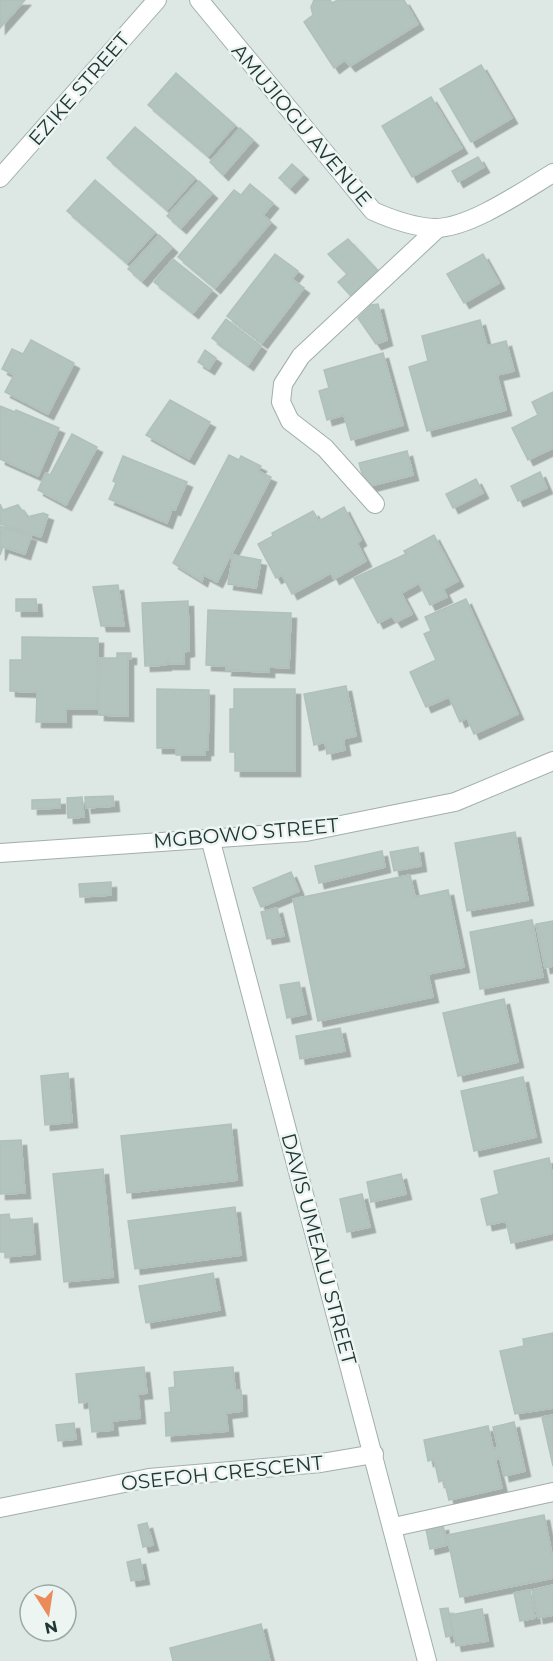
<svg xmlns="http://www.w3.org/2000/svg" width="553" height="1661" font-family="Montserrat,sans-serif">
	<defs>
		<filter id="shadow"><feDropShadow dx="5.5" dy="5.5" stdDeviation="0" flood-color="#0004"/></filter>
	</defs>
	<rect width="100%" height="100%" fill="#dde8e5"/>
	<g fill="#b3c3be" stroke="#b0c1bc" stroke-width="1.5" filter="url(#shadow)">
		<path d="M0,0H25L0,28Z"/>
		<path d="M314,0H330L332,3L338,0H404L418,24L350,66L345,60L334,68L304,22L313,15L311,7Z"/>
		<path d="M481,65L512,118L471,142L440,89Z"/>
		<path d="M176,73L235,125L208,156L148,105Z"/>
		<path d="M431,97L462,148L412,177L382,126Z"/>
		<path d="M135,127L195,178L167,210L107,158Z"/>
		<path d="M240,128L253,140L223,175L210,162Z"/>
		<path d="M478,157L484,167L458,182L452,171Z"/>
		<path d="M292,164L303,174L290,188L279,178Z"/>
		<path d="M95,180L155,232L127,263L67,211Z"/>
		<path d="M199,181L212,193L181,228L167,216Z"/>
		<path d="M250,184L273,203L263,215L271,222L215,288L178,257L234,190L241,195Z"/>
		<path d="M159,235L172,247L142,281L128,269Z"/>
		<path d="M348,239L378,271L351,296L338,282L347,274L328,254Z"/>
		<path d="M275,254L298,271L292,279L304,288L262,343L227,316Z"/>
		<path d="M483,254L499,283L464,303L447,274Z"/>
		<path d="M173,259L212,290L193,313L154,282Z"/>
		<path d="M378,304L387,340L376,344L358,318L371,305Z"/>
		<path d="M226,319L261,346L248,365L212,338Z"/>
		<path d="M480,320L487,346L506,341L514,371L497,375L506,410L427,431L409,367L428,361L422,336Z"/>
		<path d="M31,340L74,363L48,414L5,392L14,375L2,369L12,349L23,354Z"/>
		<path d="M205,350L216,358L209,369L198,362Z"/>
		<path d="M383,353L403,425L351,440L344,415L327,420L319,391L329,388L324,370Z"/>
		<path d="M553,392V448L528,460L512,428L538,415L532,402Z"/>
		<path d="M170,400L210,422L189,459L146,435Z"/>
		<path d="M0,406L15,412L16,410L59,428L38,476L0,459Z"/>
		<path d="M72,434L97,447L66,505L38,490L46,473L50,475Z"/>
		<path d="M407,451L413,475L366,487L359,463Z"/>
		<path d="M229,455L239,460L241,456L261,466L258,471L271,477L217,582L204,575L202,581L173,563Z"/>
		<path d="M123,456L187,482L175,510L172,509L167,523L109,499L116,483L113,481Z"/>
		<path d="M540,472L547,488L518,501L511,486Z"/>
		<path d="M476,479L483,493L453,508L446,494Z"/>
		<path d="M0,504L3,510L18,505L27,517L43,513L48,515L41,537L0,524Z"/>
		<path d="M344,507L361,540L357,543L366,561L334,579L331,573L292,594L282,575L276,578L258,544L273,536L272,533L313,511L319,521Z"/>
		<path d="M0,526L31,536L25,554L3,547L0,555Z"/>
		<path d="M434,535L458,581L443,589L447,597L430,605L419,583L401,593L412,614L396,622L392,616L378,623L354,578L406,554L404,551Z"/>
		<path d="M233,555L261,560L256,588L228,584Z"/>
		<path d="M118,585L124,626H101L93,587Z"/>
		<path d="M16,599H36L37,611H16Z"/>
		<path d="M466,599L518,714L474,734L467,718L460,722L449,697L426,707L410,672L436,660L424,634L431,631L425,617Z"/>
		<path d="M188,601L189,651L184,652V664H168V658L166,665L145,666L142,603Z"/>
		<path d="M208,610L291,613L289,668L269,667V672L226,670L227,666L206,665Z"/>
		<path d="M22,637L98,638L97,709H66V722H36L37,692L10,691V660H22Z"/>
		<path d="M117,653H131V659H128V716L99,715L100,658H117Z"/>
		<path d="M346,686L356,736L343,739L345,750L327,754L325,742L314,745L304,694Z"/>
		<path d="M157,689L209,690L208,750H205V755H176V748H157Z"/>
		<path d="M234,689H295V771H235V752H230V709H234Z"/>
		<path d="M113,796L114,806L86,808L85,797Z"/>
		<path d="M82,797L84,817L68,818L67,798Z"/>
		<path d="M60,799V808L32,809V800Z"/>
		<path d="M515,832L528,900L467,911L455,843Z"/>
		<path d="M418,847L421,866L394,871L390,852Z"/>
		<path d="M382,851L385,867L319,883L315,866Z"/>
		<path d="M291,872L299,891L261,907L253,888Z"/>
		<path d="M410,875L415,897L448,890L464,967L428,974L433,997L318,1021L293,899Z"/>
		<path d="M111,882V895L80,897L79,884Z"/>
		<path d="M277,908L284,936L267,939L261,912Z"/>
		<path d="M532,920L543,977L480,989L470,932Z"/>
		<path d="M553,921V966L545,968L536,924Z"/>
		<path d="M299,982L306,1014L287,1018L280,985Z"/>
		<path d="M504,999L518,1062L458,1076L443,1013Z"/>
		<path d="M340,1028L345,1051L300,1059L296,1036Z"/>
		<path d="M68,1073L72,1122L45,1125L41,1076Z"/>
		<path d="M523,1077L536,1137L474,1151L461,1091Z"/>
		<path d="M231,1124L237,1180L127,1193L121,1136Z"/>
		<path d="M21,1140L25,1193L0,1194V1141Z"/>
		<path d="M549,1158L553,1178V1233L511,1243L506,1221L487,1225L481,1199L499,1194L494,1171Z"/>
		<path d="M103,1169L113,1277L64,1282L53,1174Z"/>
		<path d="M401,1174L406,1194L371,1202L367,1182Z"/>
		<path d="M362,1194L370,1227L347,1232L340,1199Z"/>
		<path d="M235,1207L241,1255L135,1269L128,1221Z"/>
		<path d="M9,1214L10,1220L32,1218L35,1254L5,1257V1252H0V1215Z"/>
		<path d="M213,1273L220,1310L146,1323L139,1286Z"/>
		<path d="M553,1333V1408L515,1414L500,1351L524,1346L523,1339Z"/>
		<path d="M144,1367L147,1393L138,1394L140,1418L112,1421L113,1430L92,1432L89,1402L79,1403L76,1374Z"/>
		<path d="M233,1367L235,1390H241L242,1411L226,1413L228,1431L166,1436L165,1413L171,1412L169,1388L175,1387L174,1372Z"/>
		<path d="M553,1415V1466L542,1417Z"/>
		<path d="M514,1422L525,1471L504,1476L500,1458L495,1459L502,1488L449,1500L444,1480L439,1482L434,1459L428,1461L424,1440L488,1426L493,1449L498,1448L493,1427Z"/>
		<path d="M74,1423L76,1439L58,1441L56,1425Z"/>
		<path d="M544,1515L553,1560V1578L460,1597L447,1535Z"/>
		<path d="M147,1523L153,1545L143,1547L138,1525Z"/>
		<path d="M443,1525L447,1545L430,1549L426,1529Z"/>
		<path d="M140,1559L144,1579L131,1581L127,1562Z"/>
		<path d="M553,1585V1615L538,1618L532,1590Z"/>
		<path d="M530,1590L535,1618L520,1621L514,1593Z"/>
		<path d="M448,1608L453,1635L446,1637L440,1609Z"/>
		<path d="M482,1609L488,1641L456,1646L450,1615Z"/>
		<path d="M261,1624L270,1661H173L170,1648Z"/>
	</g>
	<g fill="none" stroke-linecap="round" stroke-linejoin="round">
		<g stroke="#a1afac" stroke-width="20">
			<g id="minor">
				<path d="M199,0L373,211C393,220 413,227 435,228C470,228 523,191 553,173"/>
				<path d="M0,178L157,0"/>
				<path d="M375,504L325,448L290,421L281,402L283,384L301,356L438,228"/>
				<path d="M210,838L427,1661"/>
				<path d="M0,853L306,832L455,802L553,761"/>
				<path d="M0,1508L149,1478L321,1463L374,1454"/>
				<path d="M394,1527L553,1492"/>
			</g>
		</g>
		<use href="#minor" stroke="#fff" stroke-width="18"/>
	</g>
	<g text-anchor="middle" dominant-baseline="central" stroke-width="5" stroke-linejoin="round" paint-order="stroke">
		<g font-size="20" fill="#203733" stroke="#edf5f2">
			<text transform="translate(79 89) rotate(-49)">EZIKE STREET</text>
			<text transform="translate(302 125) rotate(50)">AMUJIOGU AVENUE</text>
			<text transform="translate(246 833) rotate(-5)">MGBOWO STREET</text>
			<text transform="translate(319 1249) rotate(75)">DAVIS UMEALU STREET</text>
			<text transform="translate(222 1473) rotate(-6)">OSEFOH CRESCENT</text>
		</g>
	</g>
	<g transform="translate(48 1613) rotate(168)"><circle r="28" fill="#edf5f2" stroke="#9ba9a6" stroke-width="1.5"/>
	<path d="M0-4.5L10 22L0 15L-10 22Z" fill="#eb8b59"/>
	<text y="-9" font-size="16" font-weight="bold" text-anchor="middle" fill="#203733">N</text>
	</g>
</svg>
